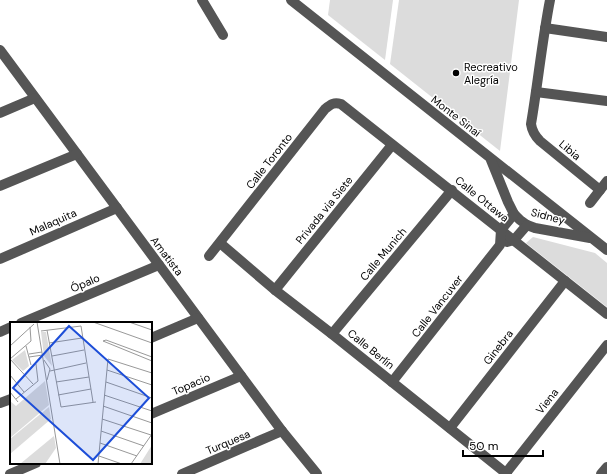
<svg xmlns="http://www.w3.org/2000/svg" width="607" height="474" font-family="'DM Sans',sans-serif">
	<rect width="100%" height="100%" fill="#fff"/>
	<g fill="#dcdcdc">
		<path d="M330,0H393L385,60L328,15Z"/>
		<path d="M399,0H519L500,151L390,64Z"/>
		<path d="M533,237L595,253L607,263V307L526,243Z"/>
	</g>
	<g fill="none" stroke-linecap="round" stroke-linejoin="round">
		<g stroke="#555" stroke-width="10">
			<path d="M202,0L223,35"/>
			<path d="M291,0L607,250"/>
			<path d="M550,0C542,41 538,83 531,124C532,131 535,136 540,141L600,190"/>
			<path d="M545,28L607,37"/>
			<path d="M0,50L282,431L317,474"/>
			<path d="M536,92L607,101"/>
			<path d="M0,113L35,98"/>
			<path d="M491,160L508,202L514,214L520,220L527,225L535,228L590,238"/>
			<path d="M0,186L77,154"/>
			<path d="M590,203L607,181"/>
			<path d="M507,242L514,240L527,225"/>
			<path d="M220,243L275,290L332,334L507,474"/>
			<path d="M209,256L325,109C331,104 334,102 341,104L607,314"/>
			<path d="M0,259L117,208"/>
			<path d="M275,290L392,145"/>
			<path d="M21,323L159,265"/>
			<path d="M0,332L11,327"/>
			<path d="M332,334L452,190"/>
			<path d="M151,338L198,318"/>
			<path d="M392,382L500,245L501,230L514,214"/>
			<path d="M0,403L11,399"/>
			<path d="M151,414L241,376"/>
			<path d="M450,428L565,281"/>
			<path d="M506,473L607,345"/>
			<path d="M10,474L36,463"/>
			<path d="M182,474L282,431"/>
			<path d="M601,474L607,467"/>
		</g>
	</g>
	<circle fill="#000" stroke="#fff" stroke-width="1.5" cx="456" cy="73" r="4"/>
	<g text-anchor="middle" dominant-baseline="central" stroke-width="3" stroke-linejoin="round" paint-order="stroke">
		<g font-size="11" fill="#000" stroke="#fff" text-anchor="start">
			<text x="464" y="67">Recreativo<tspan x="464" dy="13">Alegría</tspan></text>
		</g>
		<g font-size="11" fill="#000" stroke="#fff">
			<text transform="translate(456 116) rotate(38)">Monte Sinaí</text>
			<text transform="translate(570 150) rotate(40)">Libia</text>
			<text transform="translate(269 161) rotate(-52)">Calle Toronto</text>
			<text transform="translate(482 199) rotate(39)">Calle Ottawa</text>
			<text transform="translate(324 210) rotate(-51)">Privada via Siete</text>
			<text transform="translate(548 216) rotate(15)">Sidney</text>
			<text transform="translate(53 222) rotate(-24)">Malaquita</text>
			<text transform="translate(383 254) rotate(-50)">Calle Munich</text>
			<text transform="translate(167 256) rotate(53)">Amatista</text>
			<text transform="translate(85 283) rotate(-23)">Ópalo</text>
			<text transform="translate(437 306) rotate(-52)">Calle Vancuver</text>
			<text transform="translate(498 347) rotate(-52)">Ginebra</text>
			<text transform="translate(371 349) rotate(39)">Calle Berlín</text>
			<text transform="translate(191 384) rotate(-23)">Topacio</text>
			<text transform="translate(547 401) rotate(-52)">Viena</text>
			<text transform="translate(228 442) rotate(-23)">Turquesa</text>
		</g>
	</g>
	<g transform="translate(10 322)">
		<rect width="142" height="142" fill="#fff"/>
		<path d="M31,10H36L42,44L34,34ZM15,28L19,44L13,49L2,38ZM35,59L39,83L0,116V79L6,84ZM39,85L41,97L0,132V117ZM44,114L46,126L35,142H10ZM142,123V142H130Z" fill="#dcdcdc"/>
		<path fill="none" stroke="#999" stroke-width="1" d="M27,0L50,142M83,0L142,21M119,0L142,8M20,5L21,19L0,37L23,62M37,8L51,85L86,80M31,9L71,4L83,80M93,19L142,39M93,19L96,18L142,35M39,21L72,16M0,24L24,2M16,24L21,43M19,32L32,30M42,34L74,28M19,35L33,33M34,38L40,47L37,58M97,48L142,63M40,49L76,41M0,53L14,70M46,60L79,55M96,60L142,76M0,70L8,80M48,73L81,67M94,73L142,89M6,77L28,59L26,42M93,84L142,101M92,97L141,113M91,109L134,124M90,121L127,134M89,134L112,142M88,142L98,37L142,51M121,142L142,112"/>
		<path fill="#1d4ed8" fill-opacity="0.15" stroke="#1d4ed8" stroke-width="2" d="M59,4L139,76L83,138L3,66Z"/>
		<rect width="142" height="142" fill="none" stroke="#000" stroke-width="2"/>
	</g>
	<path d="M463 450v6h80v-6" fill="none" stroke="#000000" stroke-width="2"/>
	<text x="469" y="450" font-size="12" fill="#000000" stroke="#ffffff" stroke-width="3" paint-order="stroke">50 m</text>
</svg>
